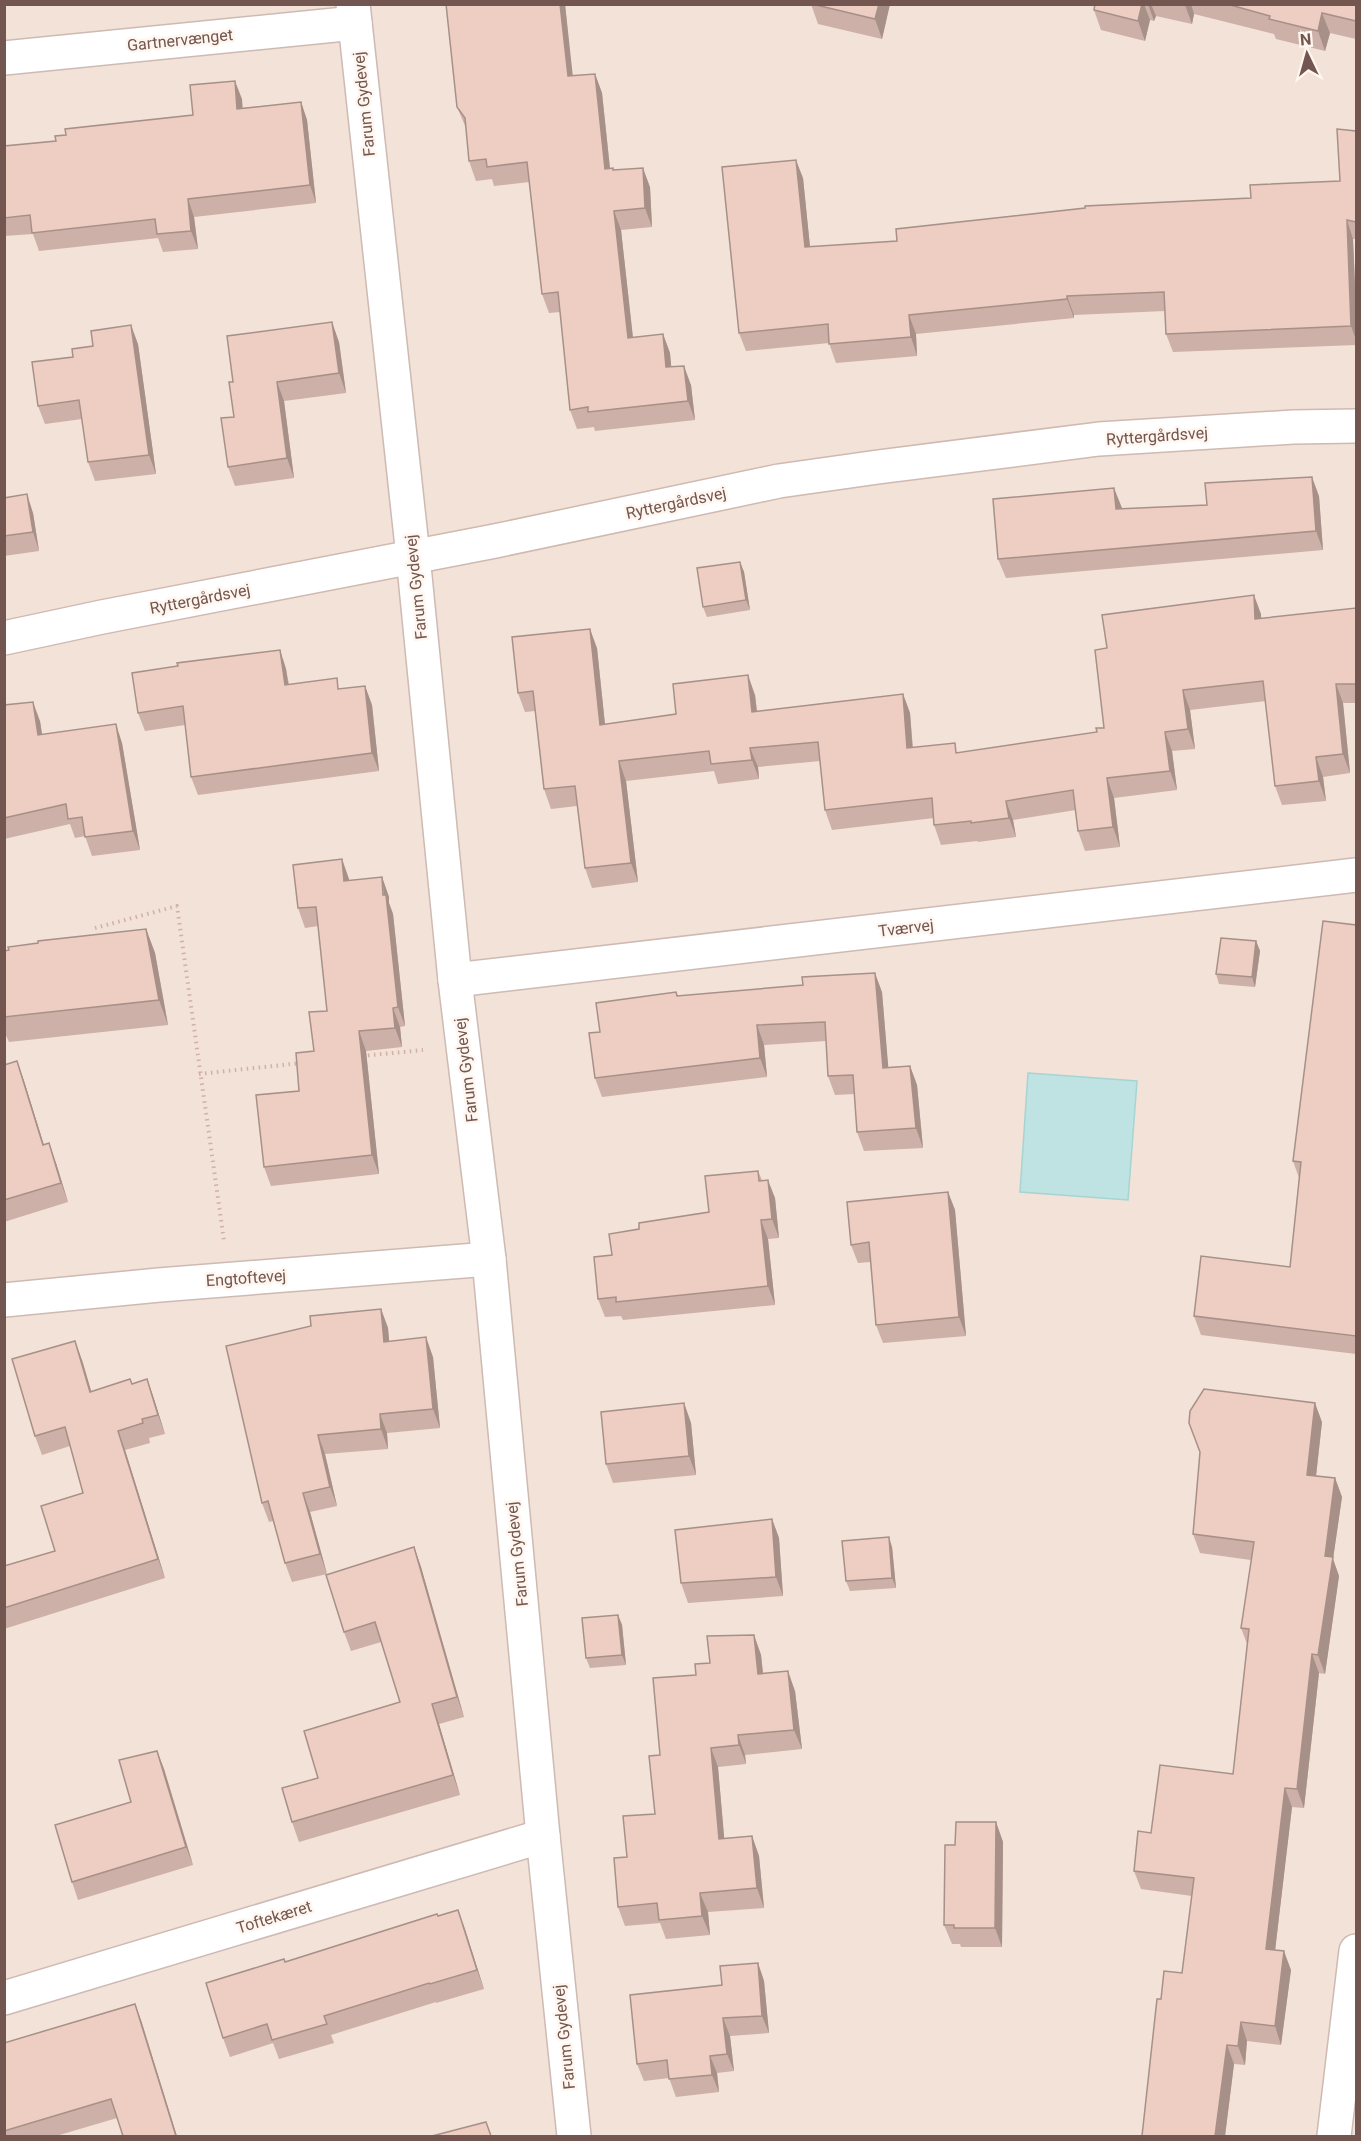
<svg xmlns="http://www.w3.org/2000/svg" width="1361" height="2141" font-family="Roboto,sans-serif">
	<rect width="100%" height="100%" fill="#fbf1e9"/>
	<rect fill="#f2e2d8" x="5" y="5" width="1351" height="2131"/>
	<path fill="#bfe3e2" stroke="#a6d4d3" stroke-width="1.5" d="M1028,1073L1137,1081L1128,1200L1020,1192Z"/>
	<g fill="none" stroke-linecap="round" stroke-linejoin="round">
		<g stroke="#cebab3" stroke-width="36">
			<g id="street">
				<path d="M353,4L413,556L455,980L489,1259L543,1836L574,2136"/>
				<path d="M4,58L355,23"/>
				<path d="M455,980L1356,875"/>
				<path d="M4,1300L159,1285L489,1259"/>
				<path d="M4,1998L543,1836"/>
				<path d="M1334,2136L1356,1951"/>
			</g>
		</g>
		<g stroke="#d0b9b1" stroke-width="36">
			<path id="secondary" d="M4,638L102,617L495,541L779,481L878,467L1099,439L1293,427L1356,426"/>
		</g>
		<g stroke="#d3b0a6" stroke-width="4" stroke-dasharray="1.5 4.5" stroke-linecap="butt">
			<path d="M95,928L177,906L224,1241"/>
			<path d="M362,1056L423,1050"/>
			<path d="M199,1074L301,1063"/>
		</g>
		<use href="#street" stroke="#fff" stroke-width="33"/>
		<use href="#secondary" stroke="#fff" stroke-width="33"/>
	</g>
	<g fill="#cdb0a8">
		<path d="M565,4L572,76L595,74L602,93L610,168L650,187L652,227L621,230L633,337L663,334L670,353L671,367L691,385L695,420L595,431L594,427L577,429L570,410L560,312L549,313L542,294L529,182L494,186L492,179L476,181L469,161L466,128L457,107Z"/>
		<path d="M811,4H890L882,39L818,24Z"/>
		<path d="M1095,4H1356V39L1330,33L1325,51L1276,39L1274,34L1194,14L1192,24L1156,16L1154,21L1150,20L1145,41L1101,30L1094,10Z"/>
		<path d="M242,99V108L301,102L307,120L316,203L194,217L198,249L163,252L158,238L39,251L33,234L4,236V146L56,141L66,135L193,115Z"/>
		<path d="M1356,131V239H1353L1356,307V345L1173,352L1166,334L1165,311L1074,315V318L916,334L917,356L836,363L829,343L746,351L739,333L803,178L810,247L897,241L1251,198L1340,181Z"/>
		<path d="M339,342L346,393L284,401L294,478L235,486L228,467L234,417L233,382Z"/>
		<path d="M138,344L156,474L95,481L88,462L82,419L45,424L38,406L73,357Z"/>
		<path d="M1319,496L1323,550L1006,578L998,559L1122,509L1207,505Z"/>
		<path d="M4,498L33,513L39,551L4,556Z"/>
		<path d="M740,562L744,572L750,610L707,617L703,607Z"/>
		<path d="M1356,608V703H1343L1350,773L1323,777L1326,801L1282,805L1275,786L1266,701L1190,710L1195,749L1172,751L1177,790L1114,798L1120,847L1085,851L1078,831L1076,810L1013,820L1016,837L978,842L977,841L941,845L934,825V818L832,830L825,810L820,761L758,767L759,779L718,784L714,771L626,781L638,882L592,888L585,868L577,806L551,809L544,789L535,711L525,712L518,693L597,648L605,724L676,714L755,695L757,711L903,694L910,713L913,748L958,753L1097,732L1104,728L1107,648L1261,614V619Z"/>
		<path d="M280,650L286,669L289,684L341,689L365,686L372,705L379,771L198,795L191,777L185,725L145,731L138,713Z"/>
		<path d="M4,705L40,721L42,734L122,743L140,850L92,856L85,836L75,838L70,824L4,839Z"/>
		<path d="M342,859L349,881L382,877L389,897V903L393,914L405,1026L400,1027L402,1047L366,1051L379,1174L271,1186L264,1167L299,1091L314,1051L327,1011L318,926L305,928L298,908Z"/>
		<path d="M1356,925V1354L1201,1335L1194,1316L1290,1267L1299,1178L1293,1161Z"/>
		<path d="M146,929L155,953L168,1025L9,1042L4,1031V951Z"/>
		<path d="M1256,941L1260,951L1255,987L1219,984L1216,974Z"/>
		<path d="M676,992L678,996L882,992L888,1067L910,1066L917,1085L923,1148L864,1151L857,1132L854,1094L835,1095L828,1076L826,1041L764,1045L767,1077L602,1097L595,1078L600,1032Z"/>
		<path d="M17,1061L24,1081L44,1145L56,1163L68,1202L4,1222V1065Z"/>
		<path d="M758,1171L762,1180L775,1198L779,1238L768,1239L775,1305L623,1320L621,1316L605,1317L598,1299L612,1255L639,1229L709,1212Z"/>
		<path d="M948,1192L955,1210L966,1336L883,1343L876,1325L871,1262L858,1263L851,1245Z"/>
		<path d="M381,1309L388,1328L389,1341L433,1357L440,1428L387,1433L388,1449L325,1454L337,1506L310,1512L327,1574L292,1582L285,1563L273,1521L269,1522L262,1503Z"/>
		<path d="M82,1360L91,1391L132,1384L147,1379L154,1399L165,1434L149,1438L150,1443L125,1450L165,1578L4,1629V1566L55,1551L83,1493L70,1446L42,1455L35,1436Z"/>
		<path d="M684,1403L691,1423L696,1475L613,1483L606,1464Z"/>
		<path d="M1322,1422L1316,1476L1335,1478L1342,1497L1333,1559L1339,1576L1325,1674L1319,1673L1304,1808L1292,1807L1275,1950L1291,1970L1281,2045L1247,2041L1245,2065L1234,2064L1225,2136H1142L1161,1999L1182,1973L1192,1896L1141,1889L1134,1871L1151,1833L1233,1774L1247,1644L1241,1628L1251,1560L1200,1553L1193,1534Z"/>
		<path d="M772,1519L779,1538L783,1596L688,1603L681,1583Z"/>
		<path d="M414,1547L421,1567L464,1717L439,1724L460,1795L299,1842L292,1822L318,1778L400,1702L381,1642L351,1651L344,1632Z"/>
		<path d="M892,1547L896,1588L850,1591L846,1581Z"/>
		<path d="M618,1615L622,1625L626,1665L590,1668L586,1658Z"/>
		<path d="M754,1635L761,1655L763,1673L795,1691L802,1749L745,1755L746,1764L718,1767L724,1838L752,1836L759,1856L764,1908L708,1912L710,1935L666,1939L660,1923L625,1926L618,1907L627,1857L655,1814L660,1755L710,1663Z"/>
		<path d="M157,1751L164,1769L193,1865L78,1900L72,1882L131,1802Z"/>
		<path d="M996,1822L1003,1842L1002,1947H961L960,1944H952L944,1925L955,1845Z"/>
		<path d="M458,1910L484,1989L436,2003V2002L331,2035L334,2043L279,2059L273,2043L230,2057L223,2038L285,1962Z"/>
		<path d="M758,1963L764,1981L769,2033L730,2036L734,2071L717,2073L719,2092L676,2097L669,2078L644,2081L637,2064L722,1985Z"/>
		<path d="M135,2004L142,2023L117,2118L56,2136H4V2043Z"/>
	</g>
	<g fill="#a79088">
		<path d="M560,4H565L575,96L568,76Z"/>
		<path d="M879,4H890L882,39L875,19Z"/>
		<path d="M1142,4H1144L1150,20L1145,41L1138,21Z"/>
		<path d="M1148,4H1151L1156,16L1154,21Z"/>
		<path d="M1191,4L1194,14L1192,24L1185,5Z"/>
		<path d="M1322,13L1330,33L1325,51L1318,31Z"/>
		<path d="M595,74L602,93L612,188L605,169Z"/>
		<path d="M235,81L242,99L244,127L237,109Z"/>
		<path d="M301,102L307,120L316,203L310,185Z"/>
		<path d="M796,160L803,178L812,266L805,247Z"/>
		<path d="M643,168L650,187L652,227L645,208Z"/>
		<path d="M188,199L194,217L198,249L191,231Z"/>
		<path d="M614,211L621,230L635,357L628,338Z"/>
		<path d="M1347,220L1353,239L1356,307V340L1351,326Z"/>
		<path d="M1067,296L1074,315V318L1067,299Z"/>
		<path d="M909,315L916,334L917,356L911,337Z"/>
		<path d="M332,322L339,342L346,393L339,373Z"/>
		<path d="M131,325L138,344L156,474L149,455Z"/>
		<path d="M663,334L670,353L673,386L666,367Z"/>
		<path d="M684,366L691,385L695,420L688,401Z"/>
		<path d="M277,382L284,401L294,478L287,458Z"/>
		<path d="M1312,477L1319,496L1323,550L1316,531Z"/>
		<path d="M1114,488L1122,508L1123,528L1116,509Z"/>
		<path d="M27,494L33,513L39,551L33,532Z"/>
		<path d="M740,562L744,572L750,610L746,600Z"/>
		<path d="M1254,595L1261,614L1262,639L1255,619Z"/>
		<path d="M590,629L597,648L607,744L600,725Z"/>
		<path d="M280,650L286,669L291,703L285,685Z"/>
		<path d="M748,675L755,695L759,731L752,712Z"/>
		<path d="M1336,684L1343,703L1350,773L1343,754Z"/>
		<path d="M365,686L372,705L379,771L372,753Z"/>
		<path d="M1183,690L1190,710L1195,749L1188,729Z"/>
		<path d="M903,694L910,713L914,768L907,748Z"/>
		<path d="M33,702L40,721L45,754L38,735Z"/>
		<path d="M116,724L122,743L140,850L133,831Z"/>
		<path d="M1165,732L1172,751L1177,790L1170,771Z"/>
		<path d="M750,748L758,767L759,779L752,760Z"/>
		<path d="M1316,757L1323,777L1326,801L1319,781Z"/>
		<path d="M619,761L626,781L638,882L631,863Z"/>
		<path d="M1107,778L1114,798L1120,847L1113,827Z"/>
		<path d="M1006,801L1013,820L1016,837L1009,818Z"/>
		<path d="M342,859L349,879L351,901L344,881Z"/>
		<path d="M382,877L389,897V903L393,914L405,1026L398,1007Z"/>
		<path d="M146,929L155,953L168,1025L159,1000Z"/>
		<path d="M1256,941L1260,951L1255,987L1252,977Z"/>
		<path d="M875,973L882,992L890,1087L883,1068Z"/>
		<path d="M393,1008L400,1027L402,1047L395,1028Z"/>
		<path d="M757,1025L764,1045L767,1077L760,1058Z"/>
		<path d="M359,1031L366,1051L379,1174L372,1155Z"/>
		<path d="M17,1061L24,1081L50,1165L43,1145Z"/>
		<path d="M910,1066L917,1085L923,1148L916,1128Z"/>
		<path d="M49,1143L56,1163L68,1202L61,1183Z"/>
		<path d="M768,1180L775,1198L779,1238L772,1219Z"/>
		<path d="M948,1192L955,1210L966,1336L959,1317Z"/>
		<path d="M761,1220L768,1239L775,1305L768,1286Z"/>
		<path d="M381,1309L388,1328L391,1361L384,1342Z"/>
		<path d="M426,1337L433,1357L440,1428L433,1409Z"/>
		<path d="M75,1341L82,1360L97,1411L90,1392Z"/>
		<path d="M147,1379L154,1399L165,1434L158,1415Z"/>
		<path d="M684,1403L691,1423L696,1475L689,1456Z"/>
		<path d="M1315,1403L1322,1422L1314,1494L1307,1475Z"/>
		<path d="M380,1414L387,1433L388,1449L381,1429Z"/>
		<path d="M118,1431L125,1450L165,1578L158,1559Z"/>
		<path d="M318,1435L325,1454L337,1506L330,1487Z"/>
		<path d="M1335,1478L1342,1497L1333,1559L1339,1576L1325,1674L1318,1655L1325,1556Z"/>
		<path d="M303,1493L310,1512L327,1574L320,1554Z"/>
		<path d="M772,1519L779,1538L783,1596L776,1577Z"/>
		<path d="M889,1537L892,1547L896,1588L892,1578Z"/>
		<path d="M414,1547L421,1567L464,1717L457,1697Z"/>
		<path d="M618,1615L622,1625L626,1665L622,1655Z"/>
		<path d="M754,1635L761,1655L765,1693L758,1674Z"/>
		<path d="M1312,1654L1319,1673L1304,1808L1297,1789Z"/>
		<path d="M788,1671L795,1691L802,1749L794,1730Z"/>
		<path d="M432,1704L439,1724L460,1795L453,1775Z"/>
		<path d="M738,1735L745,1755L746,1764L739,1745Z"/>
		<path d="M711,1748L718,1767L726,1858L719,1839Z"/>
		<path d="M157,1751L164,1769L193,1865L186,1847Z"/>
		<path d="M1285,1788L1292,1807L1273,1968L1266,1949Z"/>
		<path d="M996,1822L1003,1842L1002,1947L995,1928Z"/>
		<path d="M752,1836L759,1856L764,1908L757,1888Z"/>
		<path d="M700,1893L708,1912L710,1935L702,1916Z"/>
		<path d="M458,1910L465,1929L484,1989L477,1970Z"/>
		<path d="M1284,1951L1291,1970L1281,2045L1275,2026Z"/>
		<path d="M758,1963L764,1981L769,2033L762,2016Z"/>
		<path d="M135,2004L142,2023L177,2136H176Z"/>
		<path d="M723,2018L730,2036L734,2071L727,2054Z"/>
		<path d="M1241,2022L1247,2041L1245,2065L1238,2046Z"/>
		<path d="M1227,2045L1234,2064L1225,2136H1215Z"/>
		<path d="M710,2056L717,2073L719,2092L712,2075Z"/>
	</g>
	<g fill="#eecdc3" stroke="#a79088" stroke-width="1.5">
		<path d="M446,4H560L568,76L595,74L605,169L613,168V170L643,168L645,208L614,211L628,338L663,334L666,367L684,366L688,401L588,412V407L570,410L558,292L542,294L527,162L487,167L486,159L469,161L465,118L457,107Z"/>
		<path d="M812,4H879L875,19Z"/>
		<path d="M1095,4H1142L1138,21L1094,10Z"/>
		<path d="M1227,4H1356V21L1322,13L1318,31L1269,19L1270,16Z"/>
		<path d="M235,81L237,109L301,102L310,185L188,199L191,231L157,234L155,219L32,233L30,215L4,218V146L56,141L55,136L66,135L65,129L193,115L190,85Z"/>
		<path d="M1337,129L1356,131V222L1347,220L1351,326L1166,334L1164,292L1067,296V299L909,315L911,337L829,344L828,324L739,333L722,167L796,160L805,247L897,241L896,229L1085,208V206L1251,198L1250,185L1340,181Z"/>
		<path d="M332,322L339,373L277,382L287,458L228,467L221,418L234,417L229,382H233L227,336Z"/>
		<path d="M131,325L149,455L88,462L79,400L38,406L32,362L73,357L72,349L93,346L91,331Z"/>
		<path d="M1312,477L1316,531L998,559L993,499L1114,488L1116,509L1207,505L1205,483Z"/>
		<path d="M27,494L33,532L4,536V498Z"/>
		<path d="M740,562L746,600L703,607L697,568Z"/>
		<path d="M1254,595L1255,619L1356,608V684H1336L1343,754L1316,757L1319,781L1275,786L1263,681L1183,690L1188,729L1165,732L1170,771L1107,778L1113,827L1078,831L1073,790L1006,801L1009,818L971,823V821L934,825L932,798L825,810L818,742L750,748L752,760L711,764L709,751L619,761L631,863L585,868L575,786L544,789L533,691L518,693L512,637L590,629L600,725L676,714L673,684L748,675L752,712L903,694L907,748L955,743L956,753L1097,732L1096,728H1104L1095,650L1107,648L1102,615Z"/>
		<path d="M280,650L285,685L337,678L338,689L365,686L372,753L191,777L183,706L138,713L132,673L178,666L177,663Z"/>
		<path d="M33,702L38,735L116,724L133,831L85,837L82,817L68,819L66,804L4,818V705Z"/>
		<path d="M342,859L344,881L382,877L383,895H386L398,1007L393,1008L395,1028L359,1031L372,1155L264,1167L256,1095L299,1091L296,1053L314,1051L309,1012L327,1011L316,907L298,908L293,865Z"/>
		<path d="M1323,921L1356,925V1336L1194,1316L1201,1256L1290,1267L1301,1162L1293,1161Z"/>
		<path d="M146,929L159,1000L4,1017V951L9,950L8,947L38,943V941Z"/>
		<path d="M1221,938L1256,941L1252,977L1216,974Z"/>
		<path d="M875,973L883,1068L910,1066L916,1128L857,1132L853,1075L828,1076L825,1022L757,1025L760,1058L595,1078L589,1033L600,1032L596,1003L676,992L677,996L803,985L802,977Z"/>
		<path d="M17,1061L43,1145L49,1143L61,1183L4,1200V1065Z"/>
		<path d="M758,1171L759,1181L768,1180L772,1219L761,1220L768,1286L616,1302V1297L598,1299L594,1257L612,1255L609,1234L639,1229V1223L709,1212L705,1176Z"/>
		<path d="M948,1192L959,1317L876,1325L869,1242L851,1245L847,1202Z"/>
		<path d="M381,1309L384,1342L426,1337L433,1409L380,1414L381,1429L318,1435L330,1487L303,1493L320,1554L285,1563L268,1501L262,1503L226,1346L311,1326L310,1316Z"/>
		<path d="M75,1341L90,1392L130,1379L132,1384L147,1379L158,1415L142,1419L143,1423L118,1431L158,1559L4,1608V1566L55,1551L41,1506L83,1493L65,1427L35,1436L12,1359Z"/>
		<path d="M1204,1389L1315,1403L1307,1475L1335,1478L1325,1556L1333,1557L1318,1655L1312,1654L1297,1789L1285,1788L1266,1949L1284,1951L1275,2026L1241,2022L1238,2046L1227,2045L1215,2136H1142L1157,1999H1161L1164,1971L1182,1973L1194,1878L1134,1871L1138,1831L1151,1833L1160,1765L1233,1774L1249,1629L1241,1628L1254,1542L1193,1534L1200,1452L1189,1423L1190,1411Z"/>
		<path d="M684,1403L689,1456L606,1464L601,1412Z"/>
		<path d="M772,1519L776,1577L681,1583L675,1530Z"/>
		<path d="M889,1537L892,1578L846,1581L842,1541Z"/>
		<path d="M414,1547L457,1697L432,1704L453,1775L292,1822L282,1788L318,1778L304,1731L400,1702L375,1622L344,1632L326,1575Z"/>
		<path d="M618,1615L622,1655L586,1658L582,1618Z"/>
		<path d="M754,1635L758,1674L788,1671L794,1730L738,1735L739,1745L711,1748L719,1839L752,1836L757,1888L700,1893L702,1916L659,1920L657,1903L618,1907L614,1858L627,1857L623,1816L655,1814L649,1756L660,1755L653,1678L696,1675L695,1664L710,1663L707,1636Z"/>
		<path d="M157,1751L186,1847L72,1882L55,1825L131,1802L119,1760Z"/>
		<path d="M956,1822H996L995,1928H954V1925H944L945,1845H955Z"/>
		<path d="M458,1910L477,1970L430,1984L429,1983L324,2016L327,2024L272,2040L267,2024L223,2038L206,1983L284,1959L285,1962L437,1914L438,1916Z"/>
		<path d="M758,1963L762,2016L723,2018L727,2054L710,2056L712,2075L669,2079L667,2060L637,2064L630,1995L722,1985L720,1966Z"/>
		<path d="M135,2004L176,2136H123L111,2099L4,2131V2043Z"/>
		<path d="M486,2122L491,2136H432Z"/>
	</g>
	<g text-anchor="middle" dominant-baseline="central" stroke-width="5" stroke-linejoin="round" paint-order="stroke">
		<g font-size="16" fill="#73564f" stroke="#fef6ef">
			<text transform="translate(180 40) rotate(-6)">Gartnervænget</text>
			<text transform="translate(364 104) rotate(-96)">Farum Gydevej</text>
			<text transform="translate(1157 436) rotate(-4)">Ryttergårdsvej</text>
			<text transform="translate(676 503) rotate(-12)">Ryttergårdsvej</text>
			<text transform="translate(416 587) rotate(-96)">Farum Gydevej</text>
			<text transform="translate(200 599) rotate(-11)">Ryttergårdsvej</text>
			<text transform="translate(906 928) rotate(-7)">Tværvej</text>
			<text transform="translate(466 1070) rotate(-97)">Farum Gydevej</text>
			<text transform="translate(246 1278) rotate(-4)">Engtoftevej</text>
			<text transform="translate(517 1554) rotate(-96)">Farum Gydevej</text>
			<text transform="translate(274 1917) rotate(-17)">Toftekæret</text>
			<text transform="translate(564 2037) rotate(-96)">Farum Gydevej</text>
		</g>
	</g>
	<rect width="1361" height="2141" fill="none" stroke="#73564f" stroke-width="12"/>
	<g transform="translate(1307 54) rotate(355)" stroke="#fef6ef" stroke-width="4.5" paint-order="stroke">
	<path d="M0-4.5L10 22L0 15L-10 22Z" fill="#73564f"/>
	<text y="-9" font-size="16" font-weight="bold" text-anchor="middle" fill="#73564f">N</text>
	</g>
</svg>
